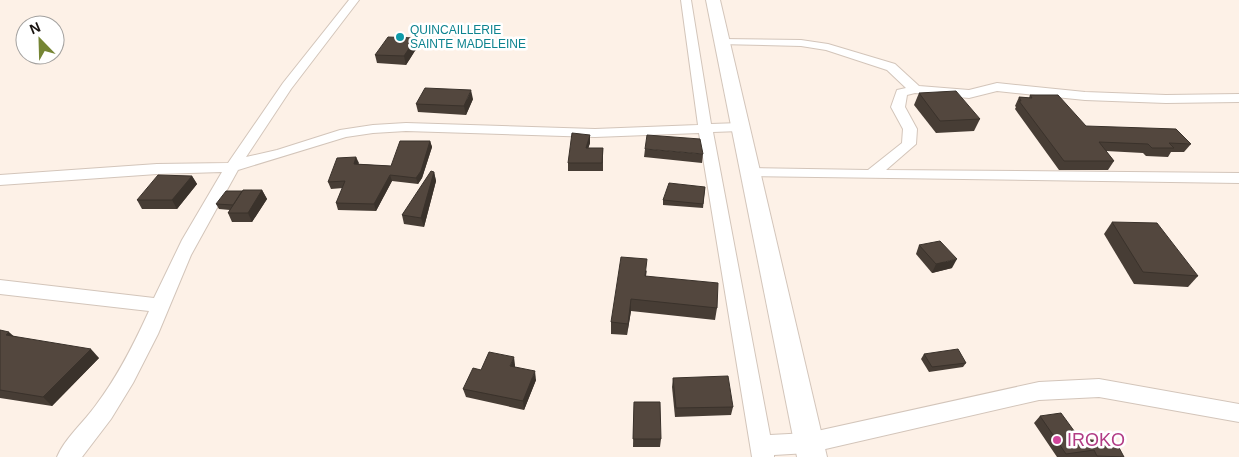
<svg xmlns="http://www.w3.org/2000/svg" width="1239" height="457" font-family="Helvetica,sans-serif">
	<rect width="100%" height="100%" fill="#fdf1e7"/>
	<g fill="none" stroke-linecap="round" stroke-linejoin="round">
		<g stroke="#d3c5ba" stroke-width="2">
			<g id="street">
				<path d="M349,0H359L291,89L246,157L277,150L340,130L373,125L406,123L595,129L698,125L681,0H691L711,124L740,123L747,127L740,131L713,132L770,435L808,433L1039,382L1099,379L1239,404V422L1099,397L1039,400L808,453L774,455V457H752L699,133L595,137L406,131L373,133L346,137L238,170L191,255L158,334L133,383L111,419L82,457H57C65,438 84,422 96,405C118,376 134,344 149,311L0,294V280L154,298L182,240L222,172L157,174L0,185V175L157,164L228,163L283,83Z"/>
				<path d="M722,39L801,40L828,44L895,64L919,86L969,90L997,83L1085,92L1166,95L1239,94V102L1166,103L1085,100L997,91L969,98L915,93L907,95L905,107L917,129L916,144L886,170L1239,173V183L744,176L742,173L744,170L749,168L868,170L902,143L903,129L891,107L897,90L906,88L887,70L826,50L801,46L718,44L716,42Z"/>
			</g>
		</g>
		<g stroke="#d3c5ba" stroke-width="2">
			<path id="secondary" d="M706,0H720L827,457H797Z"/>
		</g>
		<use href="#street" fill="#fff" fill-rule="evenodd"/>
		<use href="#secondary" fill="#fff" fill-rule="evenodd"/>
	</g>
	<g fill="#473d35">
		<path d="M418,46L406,65L377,63L375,55Z"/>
		<path d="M919,93L980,119L974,131L936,133L914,105Z"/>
		<path d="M1030,95L1086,126L1191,144L1184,152H1171L1168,157L1146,156L1143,153L1106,151L1114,161L1108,170H1059L1015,109L1016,107L1015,106L1019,97L1029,98Z"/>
		<path d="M473,99L466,115L418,112L416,104Z"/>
		<path d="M590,135V143L588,148H603V171H568V163Z"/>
		<path d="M430,141L432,147L422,178L418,184L392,181L376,211L338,210L336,203L343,188L331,189L328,182L356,157L358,164L391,166Z"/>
		<path d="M645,149L703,154L702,163L644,157Z"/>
		<path d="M434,172L436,181L424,227L404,224L402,215Z"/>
		<path d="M192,176L197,184L177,209H142L137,200Z"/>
		<path d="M705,187L703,208L663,205V200Z"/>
		<path d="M262,190L267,199L252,222H232L228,213L230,210L219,209L216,204L242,191Z"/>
		<path d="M1112,222L1198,276L1188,287L1134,284L1104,234Z"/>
		<path d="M919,245L952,268L932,273L916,254Z"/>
		<path d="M647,270L646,276L717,308L715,320L631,311L627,335L611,334V322Z"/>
		<path d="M0,330L13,336L99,358L52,406L0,398Z"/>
		<path d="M924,354L966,363L963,367L929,372L921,359Z"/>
		<path d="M515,365V367L536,380L524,410L466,397L463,389L481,370Z"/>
		<path d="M673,378L733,407L731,415L675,417L672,387Z"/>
		<path d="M634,402L661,439L660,447H633Z"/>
		<path d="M1040,416L1080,439L1124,457H1057L1034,423Z"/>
	</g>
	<g fill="#3a322b">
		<path d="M416,38L418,46L406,65L404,56Z"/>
		<path d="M471,90L473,99L466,115L464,106Z"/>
		<path d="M590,135V143L586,156V148Z"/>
		<path d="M430,141L432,147L422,178L418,184L416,178Z"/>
		<path d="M356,157L359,163L356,170L354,164Z"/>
		<path d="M434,172L436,181L424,227L421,218Z"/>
		<path d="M390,175L392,181L376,211L374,204Z"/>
		<path d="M192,176L197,184L177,209L172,200Z"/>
		<path d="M262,190L267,199L252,222L248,213Z"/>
		<path d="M957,259L952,268L932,273L936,264Z"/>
		<path d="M631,299V311L627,335L628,324Z"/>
		<path d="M9,332L18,340L6,335Z"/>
		<path d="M91,349L99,358L52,406L43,397Z"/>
		<path d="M514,357L515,365L512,375L510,366Z"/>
		<path d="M535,371L536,380L524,410L523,401Z"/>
	</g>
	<g fill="#53473e" stroke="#3a322b">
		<path d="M388,37L416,38L404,56L375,55Z"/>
		<path d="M425,88L471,90L464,106L416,104Z"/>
		<path d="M956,91L980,119L940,121L919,93Z"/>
		<path d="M1030,95H1058L1086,126L1176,129L1191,144L1169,143L1174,148H1152L1148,144L1099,142L1114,161H1064L1019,101H1021L1019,97L1032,98Z"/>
		<path d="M572,133L590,135L586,148H603L602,163H568Z"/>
		<path d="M647,135L700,139L703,154L645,149Z"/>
		<path d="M400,141H430L421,171L416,178L390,175L374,204L336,203L345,181L328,182L337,158L356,157L354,164L391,166Z"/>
		<path d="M431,171L434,172L421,218L402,215Z"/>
		<path d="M158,175L192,176L172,200H137Z"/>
		<path d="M669,183L705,187L703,204L663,200Z"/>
		<path d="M243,190H262L248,213H228Z"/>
		<path d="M226,191H242L233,205L216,204Z"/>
		<path d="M1112,222L1157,223L1198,276L1143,272Z"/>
		<path d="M940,241L957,259L936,264L919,245Z"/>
		<path d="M621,257L647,259L645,276L718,283L717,308L631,299L628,324L611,322Z"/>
		<path d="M0,330L9,332L6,335L91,349L43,397L0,390Z"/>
		<path d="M958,349L966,363L932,367L924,354Z"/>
		<path d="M489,352L514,357L510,366L535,371L523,401L463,389L473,368L481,370Z"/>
		<path d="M728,376L733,407L676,408L673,378Z"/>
		<path d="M634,402H660L661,439H633Z"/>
		<path d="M1061,413L1080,439L1116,442L1124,457L1097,456L1094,450L1066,454L1040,416Z"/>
	</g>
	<circle fill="#0f9aa8" stroke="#fff" stroke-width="2" cx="400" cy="37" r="5"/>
	<circle fill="#d1479c" stroke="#fff" stroke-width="2" cx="1057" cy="440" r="5"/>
	<g text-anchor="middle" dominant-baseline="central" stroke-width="5" stroke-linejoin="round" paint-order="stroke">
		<g font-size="12" fill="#0d838f" stroke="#fff" text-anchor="start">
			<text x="410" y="30">QUINCAILLERIE<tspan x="410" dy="14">SAINTE MADELEINE</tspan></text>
		</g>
		<g font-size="18" fill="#b23c85" stroke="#fff" text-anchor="start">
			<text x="1067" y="440">IROKO</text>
		</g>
	</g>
	<g transform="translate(40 40) rotate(337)"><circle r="24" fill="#ffffff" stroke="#a3a19f"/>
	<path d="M0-4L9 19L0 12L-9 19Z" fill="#758534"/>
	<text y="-8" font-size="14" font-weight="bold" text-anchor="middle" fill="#18130f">N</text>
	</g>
</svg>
